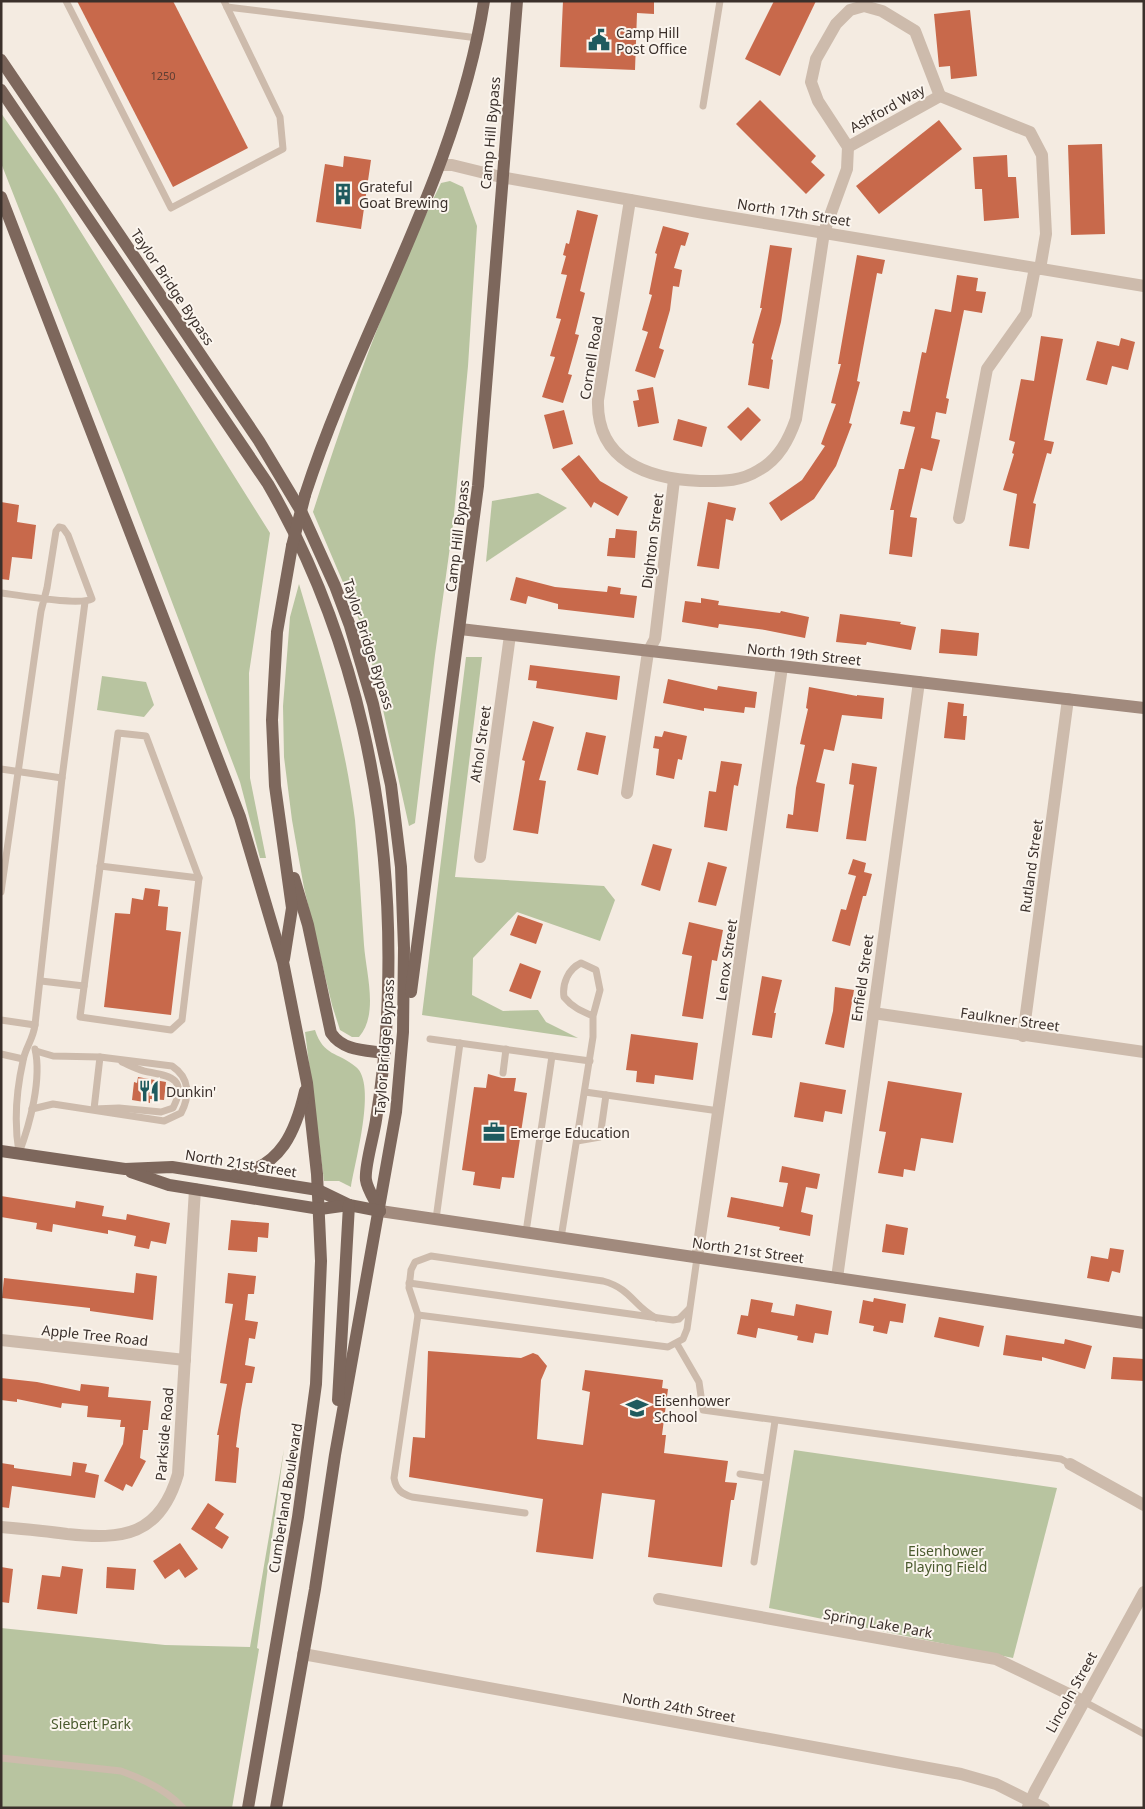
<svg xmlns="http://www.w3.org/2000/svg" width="1145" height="1809" font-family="'Noto Sans',sans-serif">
	<rect width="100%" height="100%" fill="#f4ebe1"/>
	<g fill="#b8c4a0">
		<path d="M1,113L57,194L270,533L249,673L250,778L266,858H260L240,782L124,475L1,163Z"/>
		<path d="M450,181L463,187L477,226L468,366L453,525L435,655L415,823L409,826L375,674L359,620L313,512C349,400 389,289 441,183Z"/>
		<path d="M538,493L567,508L486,562L492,501Z"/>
		<path d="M299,584C322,661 345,740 355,820C359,862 361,904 364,945C366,973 379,1014 359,1037H352L340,1030L332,1005L304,888L292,820L284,757L283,706L290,617Z"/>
		<path d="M466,657H482L455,877L604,886L615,900L600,941L517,912L473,958L472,995L503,1011L538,1010L546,1022L578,1038L422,1015Z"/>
		<path d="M102,676L146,682L154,705L144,717L97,710Z"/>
		<path d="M315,1030C324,1057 337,1051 356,1067C377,1084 355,1161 351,1187L339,1181H324L305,1032Z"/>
		<path d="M284,1449L257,1648L259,1649L232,1808H1V1628L165,1645L250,1647Z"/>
		<path d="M794,1450L1057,1488L1013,1658L769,1608Z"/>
	</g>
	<g fill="#c8694b">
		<path d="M77,1H173L248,148L173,187Z"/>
		<path d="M563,1H654V14L637,13L635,70L560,67Z"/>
		<path d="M774,1H816L780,76L745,59Z"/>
		<path d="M970,10L977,76L951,79L950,66L939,67L934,14Z"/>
		<path d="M760,100L816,156L811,162L825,175L806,194L736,124Z"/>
		<path d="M939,120L962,149L879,214L856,186Z"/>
		<path d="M1102,144L1105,234L1071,235L1068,145Z"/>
		<path d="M1007,155L1008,177H1016L1019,218L984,221L982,189H975L973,157Z"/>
		<path d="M344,156L371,160L361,229L316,222L325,164L343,167Z"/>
		<path d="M577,210L598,215L580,291L585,293L575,334L579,335L568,374L572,375L563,403L542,397L555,357L550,356L561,319L556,318L567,275L561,274L566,256L563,255L566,243L569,244Z"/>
		<path d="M663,226L689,233L685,246L681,245L674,268L682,270L679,287L673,286L670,310L659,348L664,350L655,378L635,371L648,332L642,330L652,295L649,294L657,254L655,253Z"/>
		<path d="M770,245L792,248L781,322L771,359L773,360L769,389L748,385L754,344L752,343L762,308H760Z"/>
		<path d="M857,255L885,260L882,274L877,273L857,381L860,382L849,423L852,424L836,466L814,499L781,521L769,503L802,480L825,446L821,444L836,404L831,403L841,364H838Z"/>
		<path d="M957,275L978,278L976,291L986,292L982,313L964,310L946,398L949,399L946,414L936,412L931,438L940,440L932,471L921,468L910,517L917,518L912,557L889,554L894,510H890L899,469H904L915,427L900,424L903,411L910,412L922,352L926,353L935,309L951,312Z"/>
		<path d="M1041,336L1063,339L1044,440L1054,442L1051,454L1047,453L1033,503L1036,504L1029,549L1009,546L1017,494L1003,490L1014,454L1012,453L1015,442L1009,440L1021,379L1034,381Z"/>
		<path d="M1121,338L1135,342L1128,370L1112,366L1107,385L1086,380L1097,341L1119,346Z"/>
		<path d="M653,387L659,423L638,427L633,401L639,400L637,390Z"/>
		<path d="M748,407L761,420L741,441L727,427Z"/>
		<path d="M564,410L573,444L553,449L544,415Z"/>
		<path d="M678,419L707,427L702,447L673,440Z"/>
		<path d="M579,455L600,481L628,497L618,516L594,502L591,508L561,469Z"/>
		<path d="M1,502L19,505L17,522L36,525L32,559L12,557L9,580L1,579Z"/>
		<path d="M708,502L736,508L733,521L726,519L719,569L697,566Z"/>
		<path d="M616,529L637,531L635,558L607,556L609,538H615Z"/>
		<path d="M516,577L555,587L607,592L608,586L621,588L620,594L637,596L634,618L558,609V604L528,596L526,604L510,600Z"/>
		<path d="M701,598L719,601L718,605L780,613L781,611L809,617L805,638L765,630L719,624L718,628L682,622L685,601L701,603Z"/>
		<path d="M840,614L901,622L900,624L916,627L911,650L867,642L866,645L836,642Z"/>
		<path d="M941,629L979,633L977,656L939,653Z"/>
		<path d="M530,665L620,676L617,700L536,688L537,681L528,680Z"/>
		<path d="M668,679L717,690L718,686L757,692L755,708L745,707L744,713L704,708V711L663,703Z"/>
		<path d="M809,687L857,696V695L884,698L882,719L842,715L834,751L824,749L816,782L825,784L818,832L786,828L788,814L793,815L796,788L805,745L800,744L808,709L806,708Z"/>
		<path d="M948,702L964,704L963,716H967L965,740L944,738Z"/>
		<path d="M533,721L554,727L539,780L546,781L538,834L513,830L525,761L522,760Z"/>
		<path d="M664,731L687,736L682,760L678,759L674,779L656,775L659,749L653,748L655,736L662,737Z"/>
		<path d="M586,732L606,736L598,775L577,770Z"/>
		<path d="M721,761L742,764L738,786L734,785L727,831L704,827L709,791L716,792Z"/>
		<path d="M852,763L877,767L866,841L846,839L854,785L849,784Z"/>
		<path d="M653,844L672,849L660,891L641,885Z"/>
		<path d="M853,859L866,863L864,872L872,874L866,896H863L850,946L832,941L841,909L846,910L856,876L848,874Z"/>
		<path d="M708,862L727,867L716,906L698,902Z"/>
		<path d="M145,888L160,890L158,906L168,907L166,930L181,932L171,1015L104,1007L115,913L130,914L132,898L143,900Z"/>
		<path d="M518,915L543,924L536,944L510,935Z"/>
		<path d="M689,922L723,930L717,961L712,960L703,1019L682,1016L692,956L682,954Z"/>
		<path d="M520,963L541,971L531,999L509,991Z"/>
		<path d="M762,976L782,980L774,1013H776L772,1038L752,1035Z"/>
		<path d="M835,987L854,990L844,1048L825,1044L833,1011Z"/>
		<path d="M631,1034L698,1043L693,1080L655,1075L654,1084L636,1082L637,1071L626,1070Z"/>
		<path d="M488,1074L502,1078H516L514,1091L527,1093L514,1178L502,1177L500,1189L473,1185L475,1172L462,1170L474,1087L486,1088Z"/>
		<path d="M138,1077L166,1082L164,1100L150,1099V1103L132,1100L134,1082L137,1083Z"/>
		<path d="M888,1081L962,1093L953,1143L921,1138L915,1171L904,1169L903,1177L878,1173L886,1132L879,1131Z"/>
		<path d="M800,1082L846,1090L842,1114L825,1111L823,1122L794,1117Z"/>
		<path d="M782,1166L820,1174L817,1189L806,1187L801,1212L813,1215L810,1236L779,1230L780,1227L727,1217L731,1197L783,1207L788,1183L779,1182Z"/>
		<path d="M1,1196L75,1208L76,1201L104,1206L102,1216L126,1220L127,1214L170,1223L166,1244L151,1241L149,1249L134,1246L136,1236L108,1230V1234L53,1224L52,1232L36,1229L37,1223L1,1217Z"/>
		<path d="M231,1220L269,1223L268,1238L258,1237L257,1252L228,1250Z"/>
		<path d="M886,1224L908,1228L904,1255L882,1252Z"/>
		<path d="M1110,1248L1124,1250L1120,1273L1112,1271L1109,1282L1087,1278L1091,1256L1108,1259Z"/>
		<path d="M136,1273L157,1276L153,1320L90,1311V1308L2,1298L4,1278L134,1293Z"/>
		<path d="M228,1273L256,1276L254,1294H248L245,1320L258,1322L255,1339L249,1338L245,1365L255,1367L252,1383H246L241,1410L236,1447L239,1448L236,1483L215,1481L219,1435H217L227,1384L220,1383L233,1304L225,1303Z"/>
		<path d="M874,1298L906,1304L903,1323L890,1321L887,1334L873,1331L874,1326L859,1323L863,1300L873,1302Z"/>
		<path d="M751,1299L773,1303L771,1312L794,1316L796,1304L832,1311L828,1335L815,1333L813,1343L797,1340L798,1336L758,1328L756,1338L737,1334L741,1315L748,1316Z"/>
		<path d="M939,1317L984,1326L979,1347L934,1337Z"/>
		<path d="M1006,1335L1064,1344L1065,1339L1092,1346L1085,1369L1042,1357V1361L1003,1355Z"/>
		<path d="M428,1351L521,1358L533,1353L538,1355L547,1366L541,1380L537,1439L583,1445L590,1392L582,1390L585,1370L663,1380L662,1388L668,1389L662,1435H666L664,1453L728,1461L725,1482L737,1483L734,1500H731L722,1567L648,1557L655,1500L602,1493L593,1559L536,1552L543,1499L409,1477L413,1437L425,1438Z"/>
		<path d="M1113,1357L1144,1359V1381L1111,1379Z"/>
		<path d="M1,1378L37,1382L80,1391L81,1384L109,1387L108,1397L151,1401L148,1430H143L140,1458L146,1461L132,1487L126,1484L123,1491L104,1481L123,1444L125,1427H120L121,1420L87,1417L88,1406L62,1403L61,1408L17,1399V1402L1,1400Z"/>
		<path d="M73,1462L87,1464L85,1472L99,1475L95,1498L12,1486L9,1508L1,1507V1463L14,1465V1468L71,1476Z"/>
		<path d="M208,1503L224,1514L215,1528L229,1537L222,1549L191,1529Z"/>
		<path d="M180,1543L198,1569L185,1578L179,1569L165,1579L153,1561Z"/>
		<path d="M62,1566L83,1569L77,1614L37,1609L42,1575L60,1577Z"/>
		<path d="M1,1567L13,1569L9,1603L1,1602Z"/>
		<path d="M107,1567L136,1569L134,1590L106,1588Z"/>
	</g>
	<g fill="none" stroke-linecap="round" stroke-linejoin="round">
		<g stroke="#cdbbac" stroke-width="7">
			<path d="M66,1L171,208L283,149L280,117L224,1"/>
			<path d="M227,7L478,38"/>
			<path d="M703,106L720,1"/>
			<path d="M1,593C19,595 79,606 92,599L68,535L63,528L59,527L56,531L47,588L41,611L1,892"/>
			<path d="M118,733L146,736L199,878L182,1020L171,1030L80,1017Z"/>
			<path d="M1,769L62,778"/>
			<path d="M100,866L199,878"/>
			<path d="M41,981L84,986"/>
			<path d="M1,1020L35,1025"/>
			<path d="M430,1039L590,1061"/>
			<path d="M1,1054L23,1059"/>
			<path d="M100,1057L94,1109L119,1108L161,1112L173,1108C189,1076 167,1076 144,1071C136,1069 129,1065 122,1062"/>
			<path d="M503,1073L506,1049"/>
			<path d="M585,1092L719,1111"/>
			<path d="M32,1109L53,1104L164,1121L181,1113C190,1096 190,1078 172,1066L100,1057L53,1056L36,1051"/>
			<path d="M577,1141L600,1137L606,1095"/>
			<path d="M19,1153C14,1123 16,1092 23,1061C25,1048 33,1040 35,1025L62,778L85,602"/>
			<path d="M19,1153C30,1124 42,1079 35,1049"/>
			<path d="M436,1219L460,1043"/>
			<path d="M526,1232L552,1056"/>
			<path d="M561,1238L593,1037V1016L600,990L596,970L581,963C568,969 562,984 564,997C572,1007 581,1011 593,1016"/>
			<path d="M409,1283L673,1320L679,1319L689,1309"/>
			<path d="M418,1315L668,1347L683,1339L687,1329L697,1258"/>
			<path d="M677,1344L699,1382L703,1410L1061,1459L1070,1464"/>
			<path d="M740,1474L766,1478"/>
			<path d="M525,1513L412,1497C402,1494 396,1490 394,1478L418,1315L409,1288L411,1270L415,1262L431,1256L603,1281C632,1289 633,1306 656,1318"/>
			<path d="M754,1562L775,1421"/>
			<path d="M1083,1701L1144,1734"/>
			<path d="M1,1758L121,1771C143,1779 167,1790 183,1808"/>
		</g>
		<g stroke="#cdbbac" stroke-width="12">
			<path d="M848,147L940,96L1030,132L1042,155L1046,234L1040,269"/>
			<path d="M440,165H452L501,177L704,213L1144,286"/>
			<path d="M630,200L598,400C596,461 648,479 700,481C722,481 740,482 759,470C779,459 789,439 796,419L824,232L847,169L848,147L818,101L811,82L816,59L836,24L850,10L864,6L882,11L915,31L940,96"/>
			<path d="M959,518L987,369L1026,314L1035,268"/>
			<path d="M627,793L648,652L655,639L674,480"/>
			<path d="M480,857L510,635"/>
			<path d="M873,1013L1144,1052"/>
			<path d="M1023,1036L1068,699"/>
			<path d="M697,1258L782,667"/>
			<path d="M837,1278L919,682"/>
			<path d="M1,1340L185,1360"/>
			<path d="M1070,1464L1144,1505"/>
			<path d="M1,1527C23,1529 45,1531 67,1534C123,1540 160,1536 178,1474L195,1189"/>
			<path d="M659,1599L996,1659L1083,1701"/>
			<path d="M303,1654L961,1774L996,1784L1044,1808"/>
			<path d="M1028,1807L1035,1791L1144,1592"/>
		</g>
		<g stroke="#a18a7d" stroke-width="12">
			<path d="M460,629L1144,708"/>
			<path d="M380,1211L1144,1323"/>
		</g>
		<g stroke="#7d675c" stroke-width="12">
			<path d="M1,60L259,441L301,511L335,586L350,626L373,704L391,785L401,867L404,948L403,1032L396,1112L335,1455L315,1589L276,1808"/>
			<path d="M1,90L268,484C356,636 393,813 388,989C387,1033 383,1077 376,1120C374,1135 364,1168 366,1180C367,1189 376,1202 380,1211"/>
			<path d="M1,197L240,817L283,962L307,1083L317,1174L321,1261L316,1384L298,1517L248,1808"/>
			<path d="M305,495C359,328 457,176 484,1"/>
			<path d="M294,878L308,925L331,1033C343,1051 365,1050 385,1053"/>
			<path d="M284,959L292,908L275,786L272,720L277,632L292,546"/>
			<path d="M411,992L478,486L517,1"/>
			<path d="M1,1151L125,1169L172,1167L318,1190L349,1205L380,1211"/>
			<path d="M131,1172L169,1185L320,1209L349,1205"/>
			<path d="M236,1174C281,1168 296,1130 305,1091"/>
			<path d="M338,1400L349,1205"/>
		</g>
		<path stroke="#7d675c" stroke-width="12" d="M292,546L305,495"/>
	</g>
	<defs>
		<g id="civic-bare" transform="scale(1.725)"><path d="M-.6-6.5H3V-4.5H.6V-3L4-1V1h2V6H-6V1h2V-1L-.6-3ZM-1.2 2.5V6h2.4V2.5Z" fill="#1f5a5e" stroke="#fbf5ee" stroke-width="2.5" paint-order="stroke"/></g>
		<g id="building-bare" transform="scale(1.725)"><path d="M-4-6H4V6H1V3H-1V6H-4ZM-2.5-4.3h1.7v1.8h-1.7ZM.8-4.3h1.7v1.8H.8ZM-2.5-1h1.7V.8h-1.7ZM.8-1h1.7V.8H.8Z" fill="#1f5a5e" stroke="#fbf5ee" stroke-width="2.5" paint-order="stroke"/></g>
		<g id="restaurant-bare" transform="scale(1.725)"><path d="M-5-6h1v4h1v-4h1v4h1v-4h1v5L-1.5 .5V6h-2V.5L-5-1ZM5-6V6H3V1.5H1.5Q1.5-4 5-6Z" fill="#1f5a5e" stroke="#fbf5ee" stroke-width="2.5" paint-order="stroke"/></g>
		<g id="office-bare" transform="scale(1.725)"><path d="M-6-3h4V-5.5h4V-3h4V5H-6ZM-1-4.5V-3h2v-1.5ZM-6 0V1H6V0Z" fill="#1f5a5e" stroke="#fbf5ee" stroke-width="2.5" paint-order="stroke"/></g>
		<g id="school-bare" transform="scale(1.725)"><path d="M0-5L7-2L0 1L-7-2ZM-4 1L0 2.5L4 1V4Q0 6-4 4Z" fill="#1f5a5e" stroke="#fbf5ee" stroke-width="2.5" paint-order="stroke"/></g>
	</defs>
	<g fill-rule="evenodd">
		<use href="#civic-bare" x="599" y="40"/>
		<use href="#building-bare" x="343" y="194"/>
		<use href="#restaurant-bare" x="149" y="1091"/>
		<use href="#office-bare" x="494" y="1132"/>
		<use href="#school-bare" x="637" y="1408"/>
	</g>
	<g text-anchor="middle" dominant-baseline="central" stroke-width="4" stroke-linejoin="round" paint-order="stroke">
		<g font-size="11" fill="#5e3e33">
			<text x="163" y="75">1250</text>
		</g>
		<g font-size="14" fill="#3b302b" stroke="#fbf5ee" text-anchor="start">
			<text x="616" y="32">Camp Hill<tspan x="616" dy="16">Post Office</tspan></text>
			<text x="359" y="186">Grateful<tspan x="359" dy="16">Goat Brewing</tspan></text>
			<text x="166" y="1091">Dunkin'</text>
			<text x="510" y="1132">Emerge Education</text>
			<text x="654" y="1400">Eisenhower<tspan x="654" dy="16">School</tspan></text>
		</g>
		<g font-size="14" fill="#3b302b" stroke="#fbf5ee">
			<text transform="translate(887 108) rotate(-29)">Ashford Way</text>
			<text transform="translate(490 133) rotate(-85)">Camp Hill Bypass</text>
			<text transform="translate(794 212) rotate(9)">North 17th Street</text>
			<text transform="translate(173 287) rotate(56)">Taylor Bridge Bypass</text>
			<text transform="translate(591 358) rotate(-81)">Cornell Road</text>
			<text transform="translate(457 536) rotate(-83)">Camp Hill Bypass</text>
			<text transform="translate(652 541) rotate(-83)">Dighton Street</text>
			<text transform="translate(369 644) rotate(72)">Taylor Bridge Bypass</text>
			<text transform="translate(804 654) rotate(6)">North 19th Street</text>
			<text transform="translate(480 744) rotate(-82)">Athol Street</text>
			<text transform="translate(1031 866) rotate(-82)">Rutland Street</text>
			<text transform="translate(726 960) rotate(-82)">Lenox Street</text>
			<text transform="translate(862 978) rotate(-82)">Enfield Street</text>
			<text transform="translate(1010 1019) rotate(8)">Faulkner Street</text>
			<text transform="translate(384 1047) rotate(-86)">Taylor Bridge Bypass</text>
			<text transform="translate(241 1163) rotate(9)">North 21st Street</text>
			<text transform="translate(748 1250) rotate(8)">North 21st Street</text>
			<text transform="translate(95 1335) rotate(6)">Apple Tree Road</text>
			<text transform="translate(164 1434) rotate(-85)">Parkside Road</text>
			<text transform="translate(285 1498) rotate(-81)">Cumberland Boulevard</text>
			<text transform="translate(878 1623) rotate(10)">Spring Lake Park</text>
			<text transform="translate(1071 1692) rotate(-61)">Lincoln Street</text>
			<text transform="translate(679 1707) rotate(10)">North 24th Street</text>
		</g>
		<g font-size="14" fill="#4a5a2e" stroke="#fbf5ee">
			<text x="946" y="1550">Eisenhower<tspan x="946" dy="16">Playing Field</tspan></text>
			<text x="91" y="1723">Siebert Park</text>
		</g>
	</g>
	<rect width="1145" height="1809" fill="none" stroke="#3b302b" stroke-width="5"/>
</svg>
